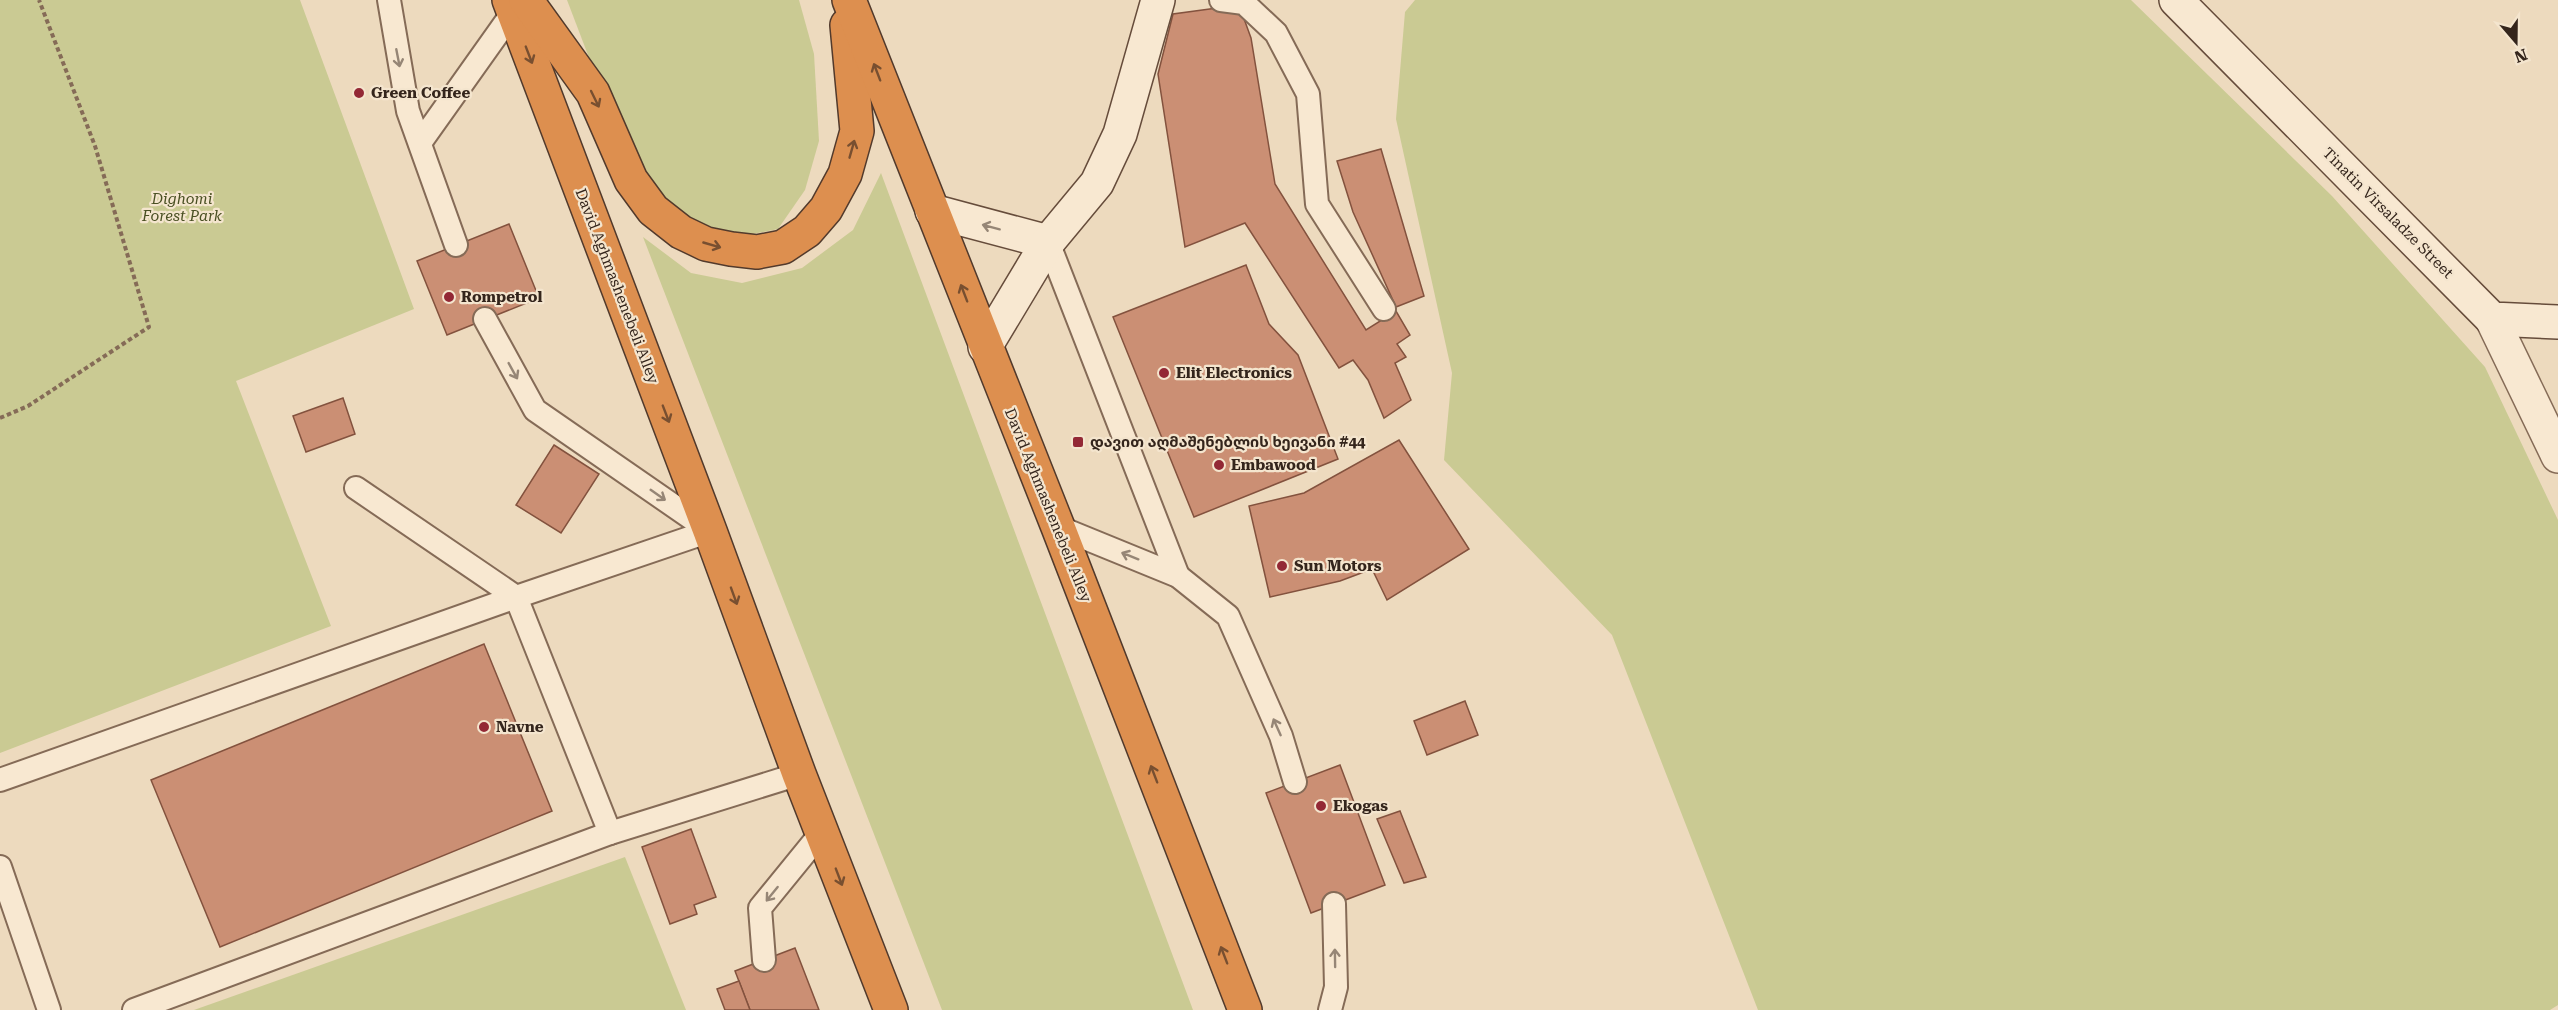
<svg xmlns="http://www.w3.org/2000/svg" width="2558" height="1010" font-family="'Roboto Serif','Noto Sans Georgian',serif">
	<rect width="100%" height="100%" fill="#eddabe"/>
	<g fill="#caca93">
		<path d="M0,0H300L414,309L236,381L331,626L0,753Z"/>
		<path d="M567,0H799L814,54L819,141L805,190L778,229L723,240L686,219L644,180L596,76Z"/>
		<path d="M1415,0H2131L2332,196L2485,367L2558,520V1005L2550,1010H1758L1612,635L1444,460L1452,373L1396,119L1405,12Z"/>
		<path d="M881,173L1193,1010H942L643,237L691,273L742,283L802,268L853,230Z"/>
		<path d="M625,857L686,1010H194Z"/>
	</g>
	<g fill="#cb8f74" stroke="#83523e" stroke-width="1.5">
		<path d="M1239,5L1251,38L1275,184L1366,330L1396,311L1410,335L1397,344L1406,357L1395,363L1411,400L1384,418L1368,380L1353,360L1339,368L1245,223L1185,247L1158,74L1173,14Z"/>
		<path d="M1381,149L1424,296L1396,307L1353,212L1337,161Z"/>
		<path d="M509,224L539,298L447,335L417,261Z"/>
		<path d="M1246,265L1269,324L1298,355L1338,459L1194,517L1113,317Z"/>
		<path d="M343,398L355,434L306,452L293,416Z"/>
		<path d="M1399,440L1469,549L1387,600L1372,569L1340,581L1270,597L1249,506L1304,493Z"/>
		<path d="M554,445L599,474L561,533L516,505Z"/>
		<path d="M484,644L552,811L220,947L151,780Z"/>
		<path d="M1465,701L1478,735L1427,755L1414,721Z"/>
		<path d="M1340,765L1385,885L1311,913L1266,793Z"/>
		<path d="M1400,811L1426,877L1404,883L1377,819Z"/>
		<path d="M691,829L716,897L694,905L697,914L670,924L642,847Z"/>
		<path d="M795,948L819,1010H750L735,971Z"/>
		<path d="M739,981L750,1010H725L717,989Z"/>
	</g>
	<g fill="none" stroke-linecap="round" stroke-linejoin="round">
		<g stroke="#856b57" stroke-width="26">
			<g id="lane">
				<path d="M389,0L408,111L456,245"/>
				<path d="M1221,0L1244,3L1276,33L1308,94L1317,204L1384,309"/>
				<path d="M420,143L513,12"/>
				<path d="M1048,242L1178,576"/>
				<path d="M485,319L535,410L710,531"/>
				<path d="M1058,527L1178,576L1228,616L1281,736L1295,782"/>
				<path d="M0,780L516,597L710,531"/>
				<path d="M610,833L799,774"/>
				<path d="M0,867L49,1010"/>
				<path d="M764,960L760,908L822,832"/>
				<path d="M134,1010L610,833L516,597L356,488"/>
				<path d="M1330,1010L1336,987L1334,904"/>
			</g>
		</g>
		<g stroke="#856b57" stroke-width="36">
			<path id="street" d="M2492,319L2558,456"/>
		</g>
		<g stroke="#664c3b" stroke-width="36">
			<g id="secondary">
				<path d="M2176,0L2492,319L2558,322"/>
				<path d="M932,211L1048,242"/>
				<path d="M985,347L1048,242L1097,183L1120,134L1158,0"/>
			</g>
		</g>
		<g stroke="#523a2c" stroke-width="36">
			<g id="highway">
				<path d="M509,0L710,531L799,774L891,1010"/>
				<path d="M526,0L593,93L631,180L653,210L681,232L706,244L731,249L757,252L783,247L807,231L826,209L845,174L857,131L847,25"/>
				<path d="M849,0L1058,527L1245,1010"/>
			</g>
		</g>
		<path stroke="#856b57" stroke-width="4" stroke-dasharray="4.5 3" stroke-linecap="butt" d="M0,418L28,406L149,327L95,146L39,0"/>
		<use href="#lane" stroke="#f8e8d1" stroke-width="22"/>
		<use href="#street" stroke="#f8e8d1" stroke-width="33"/>
		<use href="#secondary" stroke="#f8e8d1" stroke-width="33"/>
		<use href="#highway" stroke="#dd8f4f" stroke-width="33"/>
	</g>
	<defs><path id="oneway-shaft" d="M-6 0H5M1.5-3L5.5 0L1.5 3" fill="none" stroke-width="1.6" stroke-linecap="round" stroke-linejoin="round" transform="scale(1.5)"/></defs>
	<g stroke="#784f30">
		<use href="#oneway-shaft" transform="translate(529 55) rotate(69)"/>
		<use href="#oneway-shaft" transform="translate(877 72) rotate(-111)"/>
		<use href="#oneway-shaft" transform="translate(595 99) rotate(64)"/>
		<use href="#oneway-shaft" transform="translate(852 149) rotate(-74)"/>
		<use href="#oneway-shaft" transform="translate(712 245) rotate(16)"/>
		<use href="#oneway-shaft" transform="translate(964 293) rotate(-111)"/>
		<use href="#oneway-shaft" transform="translate(666 414) rotate(69)"/>
		<use href="#oneway-shaft" transform="translate(734 596) rotate(70)"/>
		<use href="#oneway-shaft" transform="translate(1154 774) rotate(-111)"/>
		<use href="#oneway-shaft" transform="translate(839 877) rotate(69)"/>
		<use href="#oneway-shaft" transform="translate(1224 955) rotate(-111)"/>
	</g>
	<g stroke="#968676">
		<use href="#oneway-shaft" transform="translate(398 58) rotate(79)"/>
		<use href="#oneway-shaft" transform="translate(991 227) rotate(-165)"/>
		<use href="#oneway-shaft" transform="translate(513 371) rotate(61)"/>
		<use href="#oneway-shaft" transform="translate(658 495) rotate(35)"/>
		<use href="#oneway-shaft" transform="translate(1130 556) rotate(-158)"/>
		<use href="#oneway-shaft" transform="translate(1277 727) rotate(-114)"/>
		<use href="#oneway-shaft" transform="translate(772 894) rotate(129)"/>
		<use href="#oneway-shaft" transform="translate(1335 958) rotate(-91)"/>
	</g>
	<g fill="#932835" stroke="#f4e5ce" stroke-width="2">
		<circle cx="359" cy="93" r="6"/>
		<circle cx="449" cy="297" r="6"/>
		<circle cx="1164" cy="373" r="6"/>
		<rect x="1072" y="436" width="12" height="12" rx="3"/>
		<circle cx="1219" cy="465" r="6"/>
		<circle cx="1282" cy="566" r="6"/>
		<circle cx="484" cy="727" r="6"/>
		<circle cx="1321" cy="806" r="6"/>
	</g>
	<g text-anchor="middle" dominant-baseline="central" stroke-width="4.5" stroke-linejoin="round" paint-order="stroke">
		<g font-size="15" font-weight="bold" fill="#34251c" stroke="#f4e5ce" text-anchor="start">
			<text x="371" y="93">Green Coffee</text>
			<text x="461" y="297">Rompetrol</text>
			<text x="1176" y="373">Elit Electronics</text>
			<text x="1090" y="442">დავით აღმაშენებლის ხეივანი #44</text>
			<text x="1231" y="465">Embawood</text>
			<text x="1294" y="566">Sun Motors</text>
			<text x="496" y="727">Navne</text>
			<text x="1333" y="806">Ekogas</text>
		</g>
		<g font-size="15" font-style="italic" fill="#4a5023" stroke="#f4e5ce">
			<text x="182" y="199">Dighomi<tspan x="182" dy="17">Forest Park</tspan></text>
		</g>
		<g font-size="15" fill="#34251c" stroke="#f4e5ce">
			<text transform="translate(2388 213) rotate(45)">Tinatin Virsaladze Street</text>
			<text transform="translate(617 286) rotate(69)">David Aghmashenebeli Alley</text>
			<text transform="translate(1048 505) rotate(68)">David Aghmashenebeli Alley</text>
		</g>
	</g>
	<g transform="translate(2516 42) rotate(160)" stroke="#f4e5ce" stroke-width="4.5" paint-order="stroke">
	<path d="M0-4.5L10 22L0 15L-10 22Z" fill="#34251c"/>
	<text y="-9" font-size="16" font-weight="bold" text-anchor="middle" fill="#34251c">N</text>
	</g>
</svg>
